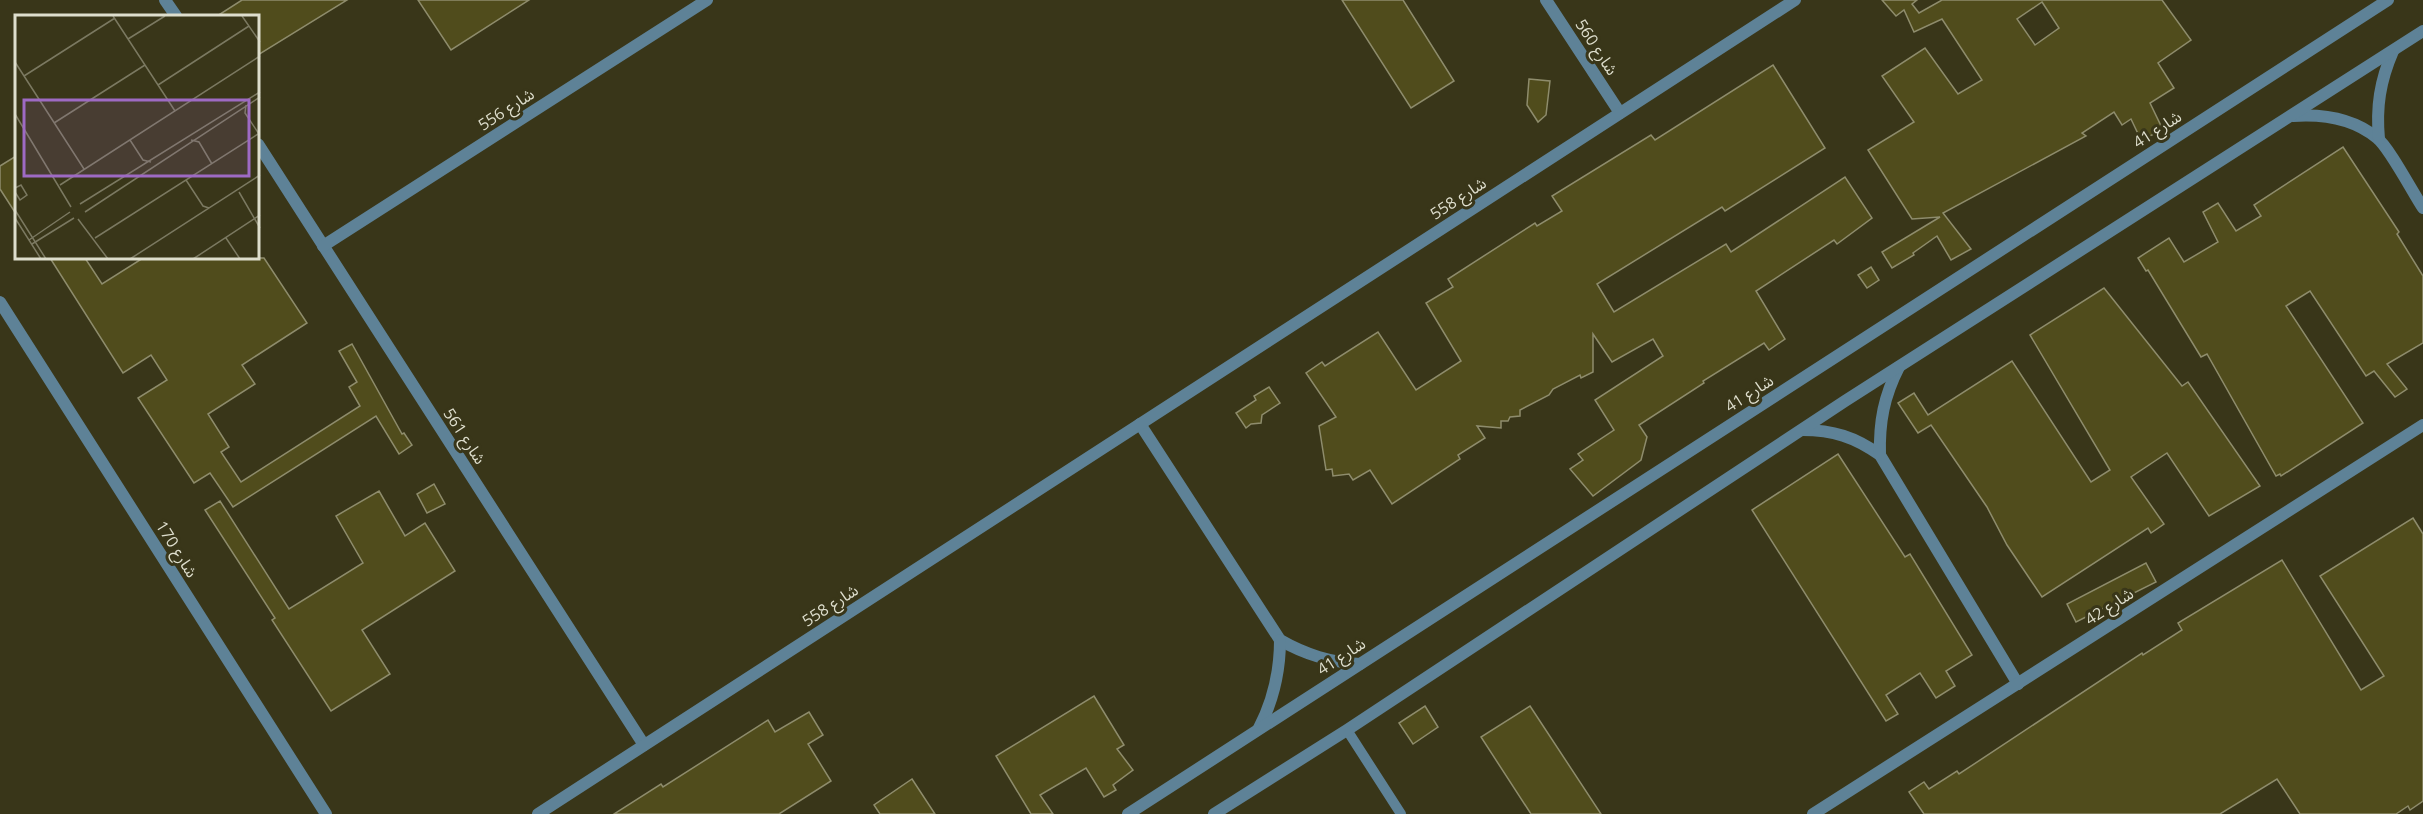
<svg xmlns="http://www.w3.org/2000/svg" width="2423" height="814" font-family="'Open Sans','Noto Sans Arabic',sans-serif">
	<rect width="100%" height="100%" fill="#393619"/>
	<g fill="#504c1c" stroke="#8e8c6c" stroke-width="1.5" fill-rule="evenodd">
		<path d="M242,0H347L258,55V16H217Z"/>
		<path d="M418,0H529L451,50Z"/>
		<path d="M1342,0H1403L1454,81L1411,108Z"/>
		<path d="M1882,0H1917L1912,4L1919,13L1942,0H2162L2191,40L2158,63L2174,88L2150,103L2163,130L2141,140L2131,119L2122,125L2114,112L2082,133L2086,136L1943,213L1971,249L1951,260L1937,236L1913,253L1914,255L1892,268L1882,252L1940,217L1912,219L1868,150L1914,122L1882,76L1925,48L1958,94L1982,80L1942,19L1914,32L1904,10L1896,16ZM2042,2L2059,28L2035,45L2017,19Z"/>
		<path d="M1773,65L1825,148L1725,211L1722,207L1597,284L1614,312L1726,244L1731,252L1845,177L1872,218L1837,244L1834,240L1756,291L1785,339L1769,350L1764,343L1703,381L1704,383L1639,425L1647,437L1641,460L1593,496L1570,469L1583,460L1578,454L1614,430L1595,400L1663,356L1653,339L1612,362L1593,334V372L1581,378L1580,375L1553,389L1549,395L1520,410V416L1510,417L1508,421H1501V428L1477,426L1485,438L1458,455L1460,459L1392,504L1370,470L1353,480L1349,474L1333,476L1332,469L1326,470L1319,426L1336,417L1306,373L1322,362L1325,366L1378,332L1416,390L1461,361L1426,303L1453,287L1448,279L1535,223L1537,226L1562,211L1552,196L1651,135L1655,140Z"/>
		<path d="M1529,79L1550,81L1546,115L1538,122L1527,105Z"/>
		<path d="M2343,147L2399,232L2397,234L2423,276V343L2387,364L2407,389L2395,397L2374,371L2366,376L2310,291L2286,306L2363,423L2281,476L2280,474L2276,476L2207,354L2201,357L2148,270L2146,271L2138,258L2169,238L2184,262L2218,242L2203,212L2218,203L2236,231L2261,216L2254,205Z"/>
		<path d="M16,156V214L0,189V166Z"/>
		<path d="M50,258H85L102,284L143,258H264L307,323L242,365L255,384L208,414L229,447L221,452L241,482L360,406L349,387L357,382L339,351L352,344L402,434L404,433L412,445L399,454L376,416L233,507L210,473L194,483L138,398L167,380L151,355L123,373Z"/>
		<path d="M1871,267L1879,280L1867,288L1858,275Z"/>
		<path d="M2104,288L2182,386L2188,382L2260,486L2209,516L2167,453L2131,477L2164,524L2151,533L2148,528L2042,597L2007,545L1987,507L1931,425L1918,433L1898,403L1914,393L1928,415L2012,361L2091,482L2110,470L2030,335Z"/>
		<path d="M1269,387L1280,403L1262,415L1261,423L1251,424L1246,428L1236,413L1256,400L1254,396Z"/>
		<path d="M1838,454L1905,557L1910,554L1972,655L1946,671L1955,686L1936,698L1920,673L1886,695L1898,714L1886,721L1752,510Z"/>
		<path d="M434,484L445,504L427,513L417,494Z"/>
		<path d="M379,491L405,536L425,523L455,571L362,630L390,674L331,711L272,620L275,618L205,510L220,501L289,609L363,563L336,516Z"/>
		<path d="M2413,518L2423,534V801L2410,810L2408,806L2396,814H2300L2277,779L2220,814H1924L1909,792L1924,782L1929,789L1957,771L1959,774L2142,653L2143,655L2182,630L2178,623L2282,560L2361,690L2384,676L2320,576Z"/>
		<path d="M2146,563L2156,582L2076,622L2067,604Z"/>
		<path d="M1094,696L1124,745L1117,749L1133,770L1113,785L1116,790L1104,797L1086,768L1040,795L1053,814H1031L996,756Z"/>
		<path d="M1425,706L1438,727L1413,744L1399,723Z"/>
		<path d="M1530,706L1601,814H1531L1481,737Z"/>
		<path d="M809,712L823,735L808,744L831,781L779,814H614L661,784L663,787L768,720L775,732Z"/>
		<path d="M912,779L935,814H880L874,805Z"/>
	</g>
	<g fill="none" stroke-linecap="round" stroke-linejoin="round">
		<path stroke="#5e8297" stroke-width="10" d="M1347,730L1401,814"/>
		<g stroke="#5e8297" stroke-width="12">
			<path d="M165,0L176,16"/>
			<path d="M1546,0L1620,113"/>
			<path d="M2293,116C2322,114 2353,118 2377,138C2389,147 2413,193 2423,208"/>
			<path d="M2379,139C2376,107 2380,81 2393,51"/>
			<path d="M258,144L644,745"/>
			<path d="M323,246L707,0"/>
			<path d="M0,302L326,814"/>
			<path d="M1140,424L1280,640C1306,655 1330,662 1360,664"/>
			<path d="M1802,430C1833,430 1855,437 1880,455L2018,684"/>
			<path d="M1880,455C1879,422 1884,396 1899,367"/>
			<path d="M1259,728C1274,699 1280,672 1280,640"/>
			<path d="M538,814L1795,0"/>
			<path d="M1128,814L2388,0"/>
			<path d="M1214,814L1347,730L1845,401L2423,31"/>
			<path d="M1813,814L2423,425"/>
		</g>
	</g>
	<g text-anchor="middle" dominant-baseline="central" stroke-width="6" stroke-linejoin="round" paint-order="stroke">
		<g font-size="16" fill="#dedecd" stroke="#393619">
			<text transform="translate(1597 47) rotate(57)">شارع 560</text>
			<text transform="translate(506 109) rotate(-33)">شارع 556</text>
			<text transform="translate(2157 129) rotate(-33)">شارع 41</text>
			<text transform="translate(1458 198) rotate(-33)">شارع 558</text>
			<text transform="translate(1749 393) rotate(-33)">شارع 41</text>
			<text transform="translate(465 436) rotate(57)">شارع 561</text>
			<text transform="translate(177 549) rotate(58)">شارع 170</text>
			<text transform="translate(830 605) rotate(-33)">شارع 558</text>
			<text transform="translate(2109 606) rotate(-33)">شارع 42</text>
			<text transform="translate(1341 656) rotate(-33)">شارع 41</text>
		</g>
	</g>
	<g transform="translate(15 15)">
		<rect width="244" height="244" fill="#393619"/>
		<path fill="none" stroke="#7b7961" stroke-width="1.5" d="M98,1L160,96M227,1L245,27M113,24L150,1M0,47L69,154M9,61L100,3M143,70L234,11M231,90L230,98L244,119M0,99L56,192M39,108L130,50M115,125L128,145L136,147M176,125L184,127L197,149M171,165L188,191L194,193M45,170L245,41M0,173L6,170L12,180L5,185L0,177M224,177L245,213M65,189L245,77M0,195L31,244M70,197L245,82M0,203L26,244M63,204L93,244M80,223L243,119M211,223L225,244M14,225L55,197M17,229L59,203M115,244L245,160M178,244L245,200"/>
		<path fill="#9e6ac4" fill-opacity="0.15" stroke="#9e6ac4" stroke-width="3" d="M9,85H234V161H9Z"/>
		<rect width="244" height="244" fill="none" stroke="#dedecd" stroke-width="3"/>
	</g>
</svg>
